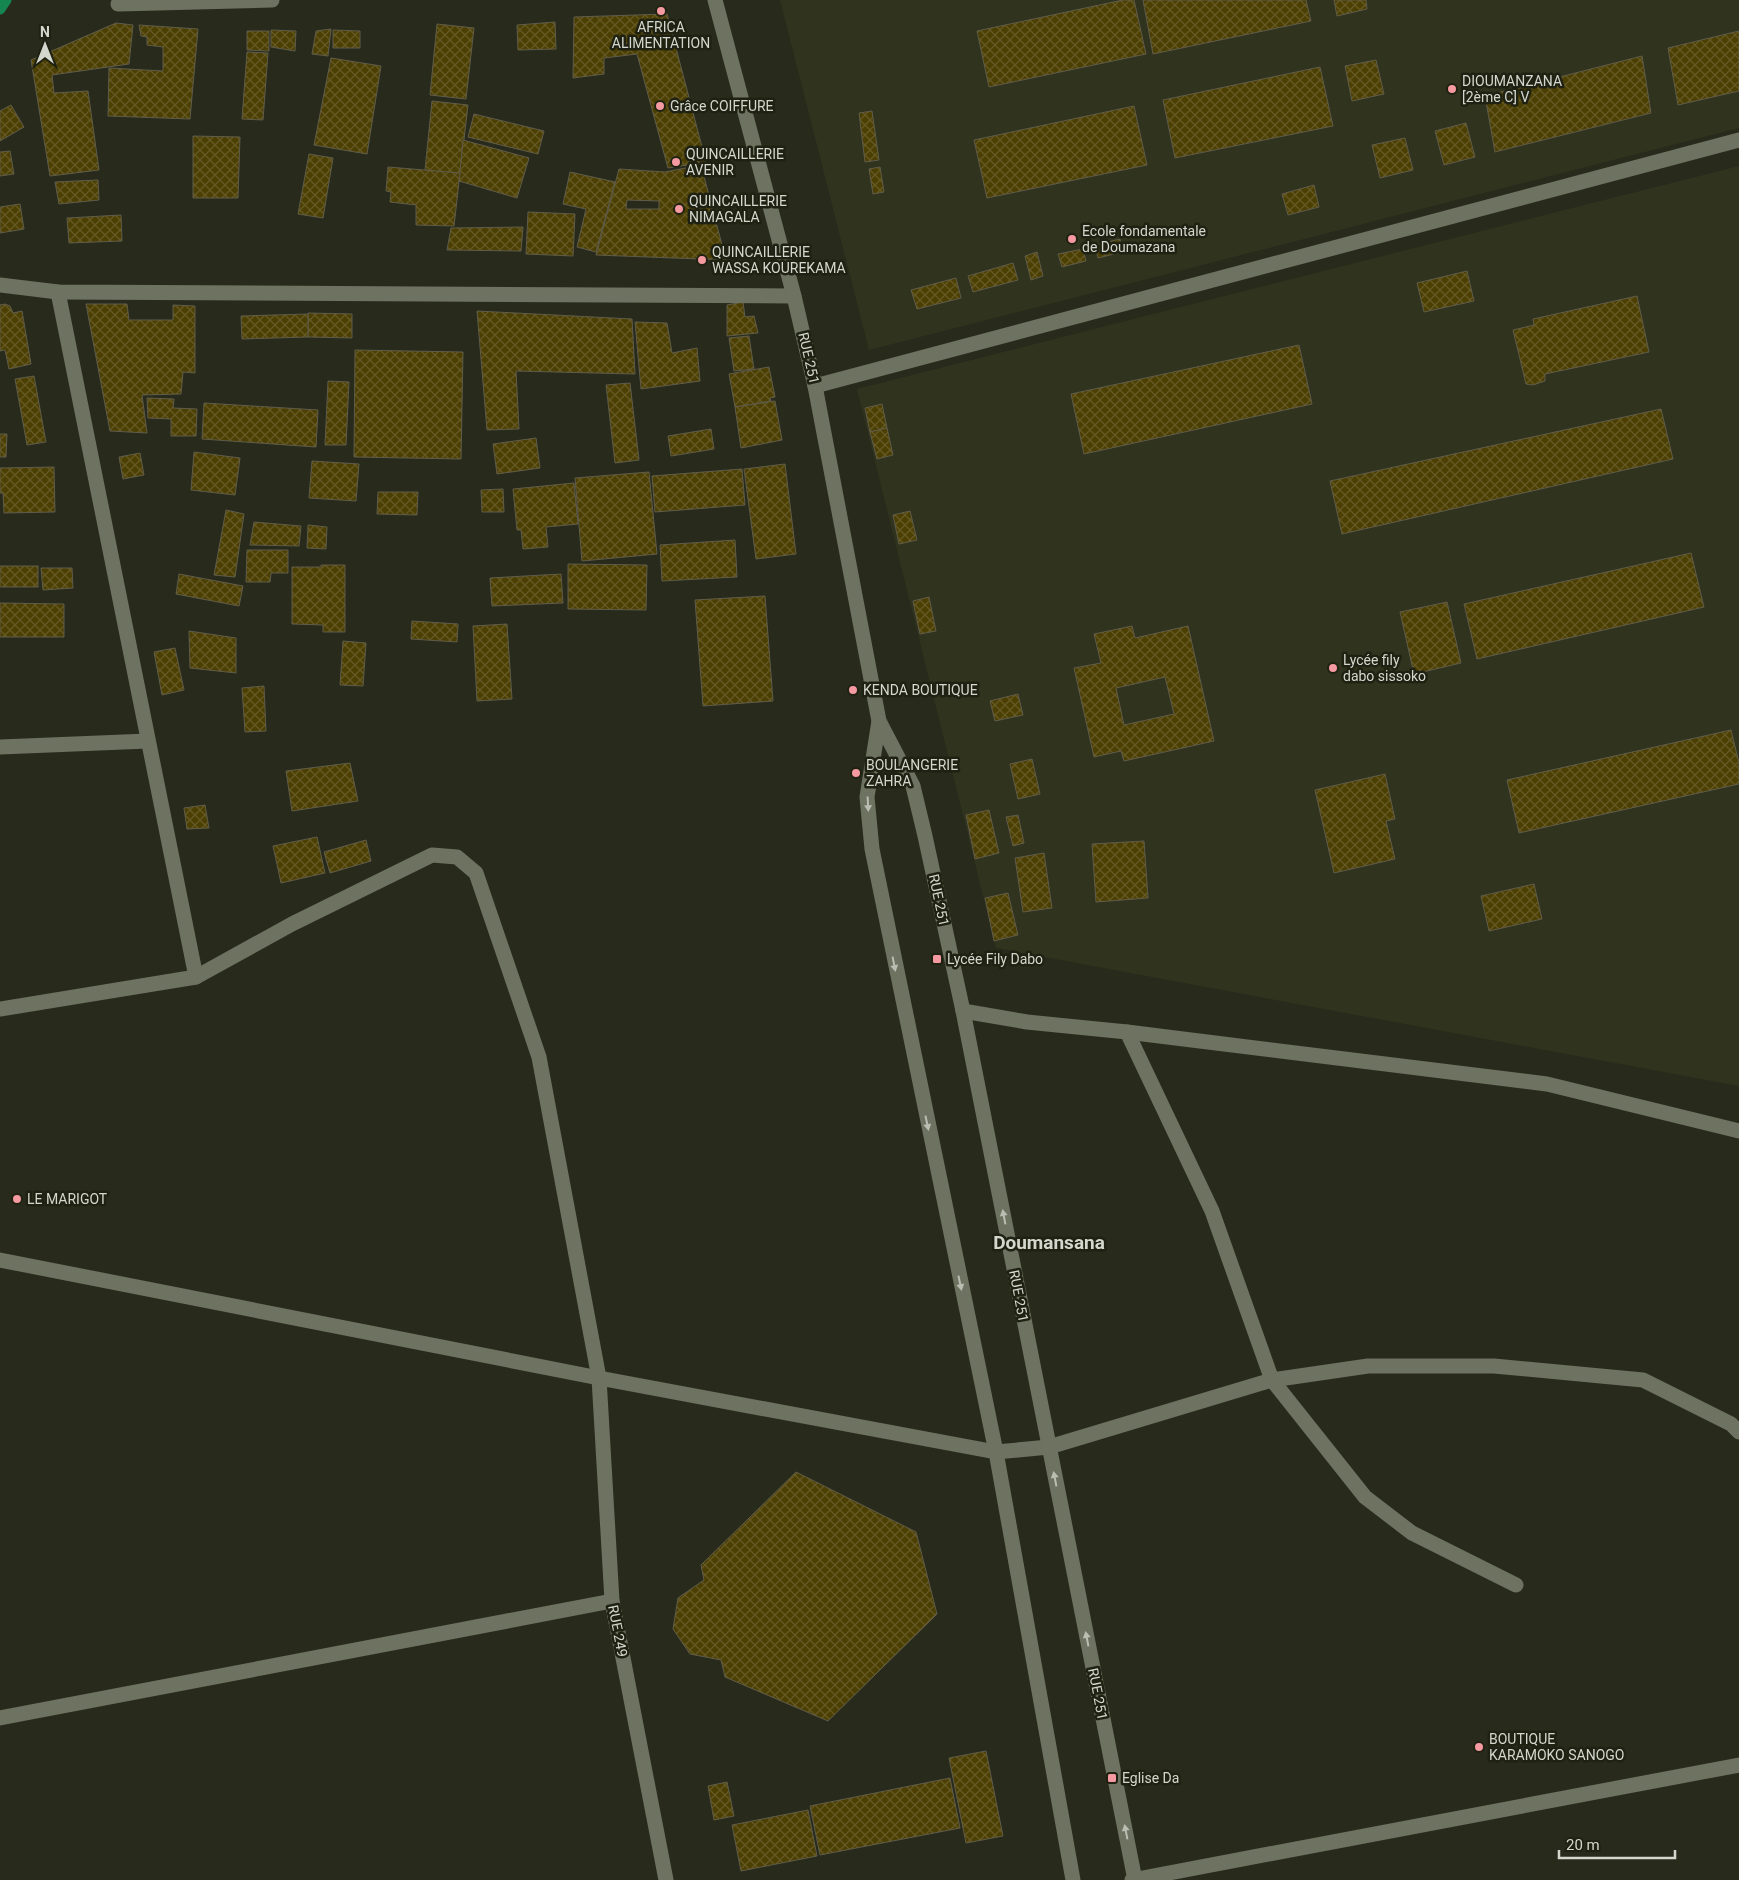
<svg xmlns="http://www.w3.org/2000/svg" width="1739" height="1880" font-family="Roboto,sans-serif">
	<defs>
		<pattern id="building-cross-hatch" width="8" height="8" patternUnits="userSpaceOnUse" patternTransform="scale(1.25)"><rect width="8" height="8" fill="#4c3f02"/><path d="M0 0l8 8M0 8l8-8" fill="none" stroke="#655a26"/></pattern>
	</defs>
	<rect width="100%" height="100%" fill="#282b1b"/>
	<g fill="#30331d">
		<path d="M780,0H1739V128L869,350Z"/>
		<path d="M1739,166V1086L996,948L857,389Z"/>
	</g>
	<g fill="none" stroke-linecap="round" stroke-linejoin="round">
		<path stroke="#168651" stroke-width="11" d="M0,9L6,0"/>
	</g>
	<g fill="url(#building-cross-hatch)" stroke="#605c4b" fill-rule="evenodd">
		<path d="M1123,0H1134L1146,54L989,87L977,31Z"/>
		<path d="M1143,0H1306L1311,21L1153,54Z"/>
		<path d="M1334,0H1366L1367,9L1337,16Z"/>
		<path d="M667,14L706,162L668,168L637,54L604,58V74L573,78L574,17Z"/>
		<path d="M555,22L556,49L518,50L517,25Z"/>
		<path d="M116,23L133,25L129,64L52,75L54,93L88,91L99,170L50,176L31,60Z"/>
		<path d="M437,24L474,28L466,99L430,95Z"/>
		<path d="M139,25L198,29L190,119L108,116L109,68L163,71V47L147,45V37L141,36Z"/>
		<path d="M331,29L328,56L312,54L316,31Z"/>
		<path d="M271,30L296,31L295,51L271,47Z"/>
		<path d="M333,30L360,31V48H333Z"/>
		<path d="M247,31H269V51L247,50Z"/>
		<path d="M1739,31V91L1678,105L1668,48Z"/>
		<path d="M247,52L268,53L263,120L242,119Z"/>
		<path d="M1642,56L1651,113L1495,152L1485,96Z"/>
		<path d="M331,58L381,66L367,154L314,145Z"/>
		<path d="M1376,60L1384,94L1352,101L1345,66Z"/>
		<path d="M1320,67L1333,126L1175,158L1163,100Z"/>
		<path d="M432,101L468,105L460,174L425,170Z"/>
		<path d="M11,105L24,127L0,141V111Z"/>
		<path d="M1134,106L1147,165L987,198L974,140Z"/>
		<path d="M872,111L879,160L865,162L859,113Z"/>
		<path d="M474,114L544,131L538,154L468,137Z"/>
		<path d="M1466,123L1475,157L1444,165L1435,131Z"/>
		<path d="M193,136L240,137L238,198H193Z"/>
		<path d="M1405,138L1413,170L1380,178L1372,145Z"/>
		<path d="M463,140L529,158L517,198L459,181Z"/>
		<path d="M10,151L14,174L0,176V152Z"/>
		<path d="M309,154L333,158L323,218L298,214Z"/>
		<path d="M701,165L726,260L596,255L619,169L665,172ZM627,200L659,201V209H626Z"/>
		<path d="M388,167L460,173L454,226L416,225V205L390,202L391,192L386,191Z"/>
		<path d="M880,167L884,192L873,194L869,169Z"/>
		<path d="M570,172L615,182L596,252L577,247L586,209L563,204Z"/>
		<path d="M98,180L99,200L59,204L55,182Z"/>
		<path d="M1314,185L1319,207L1288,215L1282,194Z"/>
		<path d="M20,204L24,229L0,233V207Z"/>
		<path d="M528,212L575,214L573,256L526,254Z"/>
		<path d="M121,215L122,241L69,243L67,218Z"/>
		<path d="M523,227L521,251L447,250L451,228Z"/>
		<path d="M1120,239L1122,252L1098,258L1095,245Z"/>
		<path d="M1083,249L1086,261L1062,267L1058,254Z"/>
		<path d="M1037,252L1043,276L1031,280L1025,256Z"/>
		<path d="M1013,263L1018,280L973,292L968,276Z"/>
		<path d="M1467,271L1474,301L1424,312L1417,283Z"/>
		<path d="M956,278L961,298L917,309L911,290Z"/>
		<path d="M1637,296L1649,352L1545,374V381L1533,385L1526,384L1513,330L1534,325L1533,319Z"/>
		<path d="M743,302L745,317L754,316L758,333L727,336V305Z"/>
		<path d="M5,304L10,306L13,313L22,311L31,364L9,369L5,350L0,351V305Z"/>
		<path d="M86,304H127L129,320H173V305L195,306V373L183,372L181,394L142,395L147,433L110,431Z"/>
		<path d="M477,311L632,319L635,374L516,371L519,429L487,430Z"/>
		<path d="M308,313L352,314V338L308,337Z"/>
		<path d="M308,314V337L242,339L241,316Z"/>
		<path d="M635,322L667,323L672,353L697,348L700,381L641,389Z"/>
		<path d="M749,336L754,369L734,371L729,338Z"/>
		<path d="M1299,345L1312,404L1084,454L1071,394Z"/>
		<path d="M355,350L463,352L461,459L354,457Z"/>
		<path d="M769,367L775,397L770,398L771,401L735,407L729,374Z"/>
		<path d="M34,376L46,442L27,445L15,379Z"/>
		<path d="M328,381L349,382L346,445H325Z"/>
		<path d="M630,383L639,460L615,463L606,385Z"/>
		<path d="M147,398L174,399L173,408L197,409L196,436H171V419L148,418Z"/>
		<path d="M775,401L782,440L741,448L735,407Z"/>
		<path d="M204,403L318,410L316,447L202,439Z"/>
		<path d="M882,404L887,428L870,432L865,408Z"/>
		<path d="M1661,409L1673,459L1342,534L1330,481Z"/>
		<path d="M887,428L893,455L877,459L870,432Z"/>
		<path d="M711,429L714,449L671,456L668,436Z"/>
		<path d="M0,434H7L6,457H0Z"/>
		<path d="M536,438L540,468L497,474L493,444Z"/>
		<path d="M194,452L240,458L235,495L191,490Z"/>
		<path d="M140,453L144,475L123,479L119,457Z"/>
		<path d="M312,461L359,464L356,501L309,498Z"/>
		<path d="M785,464L796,554L756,559L744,469Z"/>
		<path d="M54,467L55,512L4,513L3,493H0V468Z"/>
		<path d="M742,469L745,505L655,512L652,476Z"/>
		<path d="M649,472L657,554L582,561L575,478Z"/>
		<path d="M574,483L578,524L546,527L548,547L523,549L521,530H517L513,489Z"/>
		<path d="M503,489L504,512H482L481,490Z"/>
		<path d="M378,492H418L417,515L377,514Z"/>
		<path d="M226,510L244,514L235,577L214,575Z"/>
		<path d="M910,511L917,540L899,544L893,515Z"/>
		<path d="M254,522L301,526L299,546L250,545Z"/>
		<path d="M308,525L327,527L326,549L307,548Z"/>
		<path d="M735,540L737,577L662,581L660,545Z"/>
		<path d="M247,550H288V573H271L270,582H246Z"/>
		<path d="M1691,553L1704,607L1477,659L1464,604Z"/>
		<path d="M568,564L647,565L646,610L568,609Z"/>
		<path d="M321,565H345V632H323V625L292,624V567H321Z"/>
		<rect x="0" y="566" width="38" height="21"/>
		<path d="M41,568H72L73,588L43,590Z"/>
		<path d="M179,574L243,586L239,606L176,594Z"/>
		<path d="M561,574L563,603L492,606L490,578Z"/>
		<path d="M765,596L773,701L703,706L695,600Z"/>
		<path d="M929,597L936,631L920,634L913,601Z"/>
		<path d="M1447,602L1461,663L1414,674L1400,612Z"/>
		<path d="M0,603L64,604V637H0Z"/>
		<path d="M412,621L458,624L457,642L411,639Z"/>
		<path d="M507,624L512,699L477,701L473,626Z"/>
		<path d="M1132,626L1135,638L1188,626L1214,741L1124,761L1121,751L1094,757L1074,668L1101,663L1094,634ZM1165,677L1174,714L1124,725L1116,688Z"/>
		<path d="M189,631L236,638V673L190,668Z"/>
		<path d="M343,641L366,643L363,686L340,685Z"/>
		<path d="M175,648L184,690L162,695L154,652Z"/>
		<path d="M264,686L266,731L245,732L242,688Z"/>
		<path d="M1018,694L1023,715L995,721L990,701Z"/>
		<path d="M1731,730L1739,763V784L1519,833L1507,780Z"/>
		<path d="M1032,759L1040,794L1018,799L1010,764Z"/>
		<path d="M350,763L358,801L292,811L286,771Z"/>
		<path d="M1385,774L1395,819L1386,821L1395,859L1334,873L1315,790Z"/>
		<path d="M205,805L209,828L187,829L184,808Z"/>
		<path d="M989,810L999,853L975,859L966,815Z"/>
		<path d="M1018,815L1024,843L1013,846L1006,817Z"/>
		<path d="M317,837L325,873L281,883L273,846Z"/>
		<path d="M366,840L371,861L330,873L324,852Z"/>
		<path d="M1144,841L1148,898L1096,902L1092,844Z"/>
		<path d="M1044,853L1052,908L1023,912L1015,858Z"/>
		<path d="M1534,884L1542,919L1489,931L1481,896Z"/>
		<path d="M1008,893L1018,935L994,941L985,898Z"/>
		<path d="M796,1472L916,1532L937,1614L828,1721L725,1677L721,1660L690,1654L673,1629L678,1598L704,1580L701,1565Z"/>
		<path d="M986,1751L1003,1836L966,1843L949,1758Z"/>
		<path d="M950,1778L960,1828L820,1855L810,1806Z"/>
		<path d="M727,1782L734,1816L714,1820L708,1786Z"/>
		<path d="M808,1810L817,1856L741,1871L732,1825Z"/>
	</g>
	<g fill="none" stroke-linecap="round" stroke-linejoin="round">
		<path stroke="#6e7260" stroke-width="15" d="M1272,1380L1365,1497L1412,1533L1516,1585"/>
		<g stroke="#6e7260" stroke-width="15">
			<path d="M118,4L272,0"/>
			<path d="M0,285L58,292L794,296"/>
			<path d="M58,292L196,977"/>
			<path d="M815,386L1739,140"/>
			<path d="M0,747L148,741"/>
			<path d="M0,1009L196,977L292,924L432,855L457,857L476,873L539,1057L599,1378L612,1601L666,1880"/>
			<path d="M963,1011L1027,1022L1127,1032L1212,1211L1272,1380"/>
			<path d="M1127,1032L1547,1084L1739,1131"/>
			<path d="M996,1452L1049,1447L1272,1380L1368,1366H1494L1643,1380L1731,1424L1739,1432"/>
			<path d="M0,1718L612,1601"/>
			<path d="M1132,1880L1739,1765"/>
		</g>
		<g stroke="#6e7260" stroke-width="15">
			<path d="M715,0L794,296L815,386L879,721L913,786L925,836L963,1011L1135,1880"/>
			<path d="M879,721L867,797L872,849L996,1452L1073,1880"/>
			<path d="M0,1260L599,1378L996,1452"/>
		</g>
	</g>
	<defs><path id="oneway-solid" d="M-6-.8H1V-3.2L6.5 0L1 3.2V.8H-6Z" transform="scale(1.25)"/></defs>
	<g fill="#babeb2">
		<use href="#oneway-solid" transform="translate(868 804) rotate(87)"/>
		<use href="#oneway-solid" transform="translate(894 964) rotate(79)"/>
		<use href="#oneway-solid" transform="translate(927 1123) rotate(78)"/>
		<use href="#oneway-solid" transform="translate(1004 1217) rotate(-101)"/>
		<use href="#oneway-solid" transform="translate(960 1283) rotate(78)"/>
		<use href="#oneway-solid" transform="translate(1055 1479) rotate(-101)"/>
		<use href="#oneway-solid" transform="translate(1087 1639) rotate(-101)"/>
		<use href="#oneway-solid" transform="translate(1126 1832) rotate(-101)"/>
	</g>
	<g fill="#f49aa0" stroke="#1f2112" stroke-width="2">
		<circle cx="661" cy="11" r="5"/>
		<circle cx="1452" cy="89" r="5"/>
		<circle cx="660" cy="106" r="5"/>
		<circle cx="676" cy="162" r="5"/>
		<circle cx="679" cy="209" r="5"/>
		<circle cx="1072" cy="239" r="5"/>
		<circle cx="702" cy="260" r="5"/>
		<circle cx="1333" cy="668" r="5"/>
		<circle cx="853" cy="690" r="5"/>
		<circle cx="856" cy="773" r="5"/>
		<rect x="932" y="954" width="10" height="10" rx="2.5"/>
		<circle cx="17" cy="1199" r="5"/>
		<circle cx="1479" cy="1747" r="5"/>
		<rect x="1107" y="1773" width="10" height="10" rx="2.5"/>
	</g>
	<g text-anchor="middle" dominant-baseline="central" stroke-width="5" stroke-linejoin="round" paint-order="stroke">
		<g font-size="14" fill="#d4d7cd" stroke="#1f2112" text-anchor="start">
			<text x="661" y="27" text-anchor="middle">AFRICA<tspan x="661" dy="16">ALIMENTATION</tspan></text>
			<text x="1462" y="81">DIOUMANZANA<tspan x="1462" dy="16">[2ème C] V</tspan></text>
			<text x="670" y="106">Grâce COIFFURE</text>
			<text x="686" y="154">QUINCAILLERIE<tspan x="686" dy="16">AVENIR</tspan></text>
			<text x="689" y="201">QUINCAILLERIE<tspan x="689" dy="16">NIMAGALA</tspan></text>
			<text x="1082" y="231">Ecole fondamentale<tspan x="1082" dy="16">de Doumazana</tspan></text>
			<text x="712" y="252">QUINCAILLERIE<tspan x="712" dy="16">WASSA KOUREKAMA</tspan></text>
			<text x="1343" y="660">Lycée fily<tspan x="1343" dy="16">dabo sissoko</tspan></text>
			<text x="863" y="690">KENDA BOUTIQUE</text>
			<text x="866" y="765">BOULANGERIE<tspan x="866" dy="16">ZAHRA</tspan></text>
			<text x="947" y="959">Lycée Fily Dabo</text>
			<text x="27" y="1199">LE MARIGOT</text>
			<text x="1489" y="1739">BOUTIQUE<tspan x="1489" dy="16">KARAMOKO SANOGO</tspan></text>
			<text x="1122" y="1778">Eglise Da</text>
		</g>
		<g font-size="14" fill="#d4d7cd" stroke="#1f2112">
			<text transform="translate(809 358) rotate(77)">RUE 251</text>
			<text transform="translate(939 900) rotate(78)">RUE 251</text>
			<text transform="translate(1019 1296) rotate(79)">RUE 251</text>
			<text transform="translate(618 1631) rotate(79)">RUE 249</text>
			<text transform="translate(1098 1694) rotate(79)">RUE 251</text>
		</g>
		<g font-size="19" font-weight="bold" fill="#d4d7cd" stroke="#1f2112">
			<text x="1049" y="1242">Doumansana</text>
		</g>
	</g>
	<g transform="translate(45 45)" stroke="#1f2112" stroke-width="4" paint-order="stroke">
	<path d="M0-4L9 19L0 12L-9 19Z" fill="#d4d7cd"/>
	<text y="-8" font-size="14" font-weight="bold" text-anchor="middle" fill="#d4d7cd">N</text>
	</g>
	<path d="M1559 1850v8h116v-8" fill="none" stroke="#d4d7cd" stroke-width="2.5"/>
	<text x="1566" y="1850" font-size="15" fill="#d4d7cd" stroke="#1f2112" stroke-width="4" paint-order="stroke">20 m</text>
</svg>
